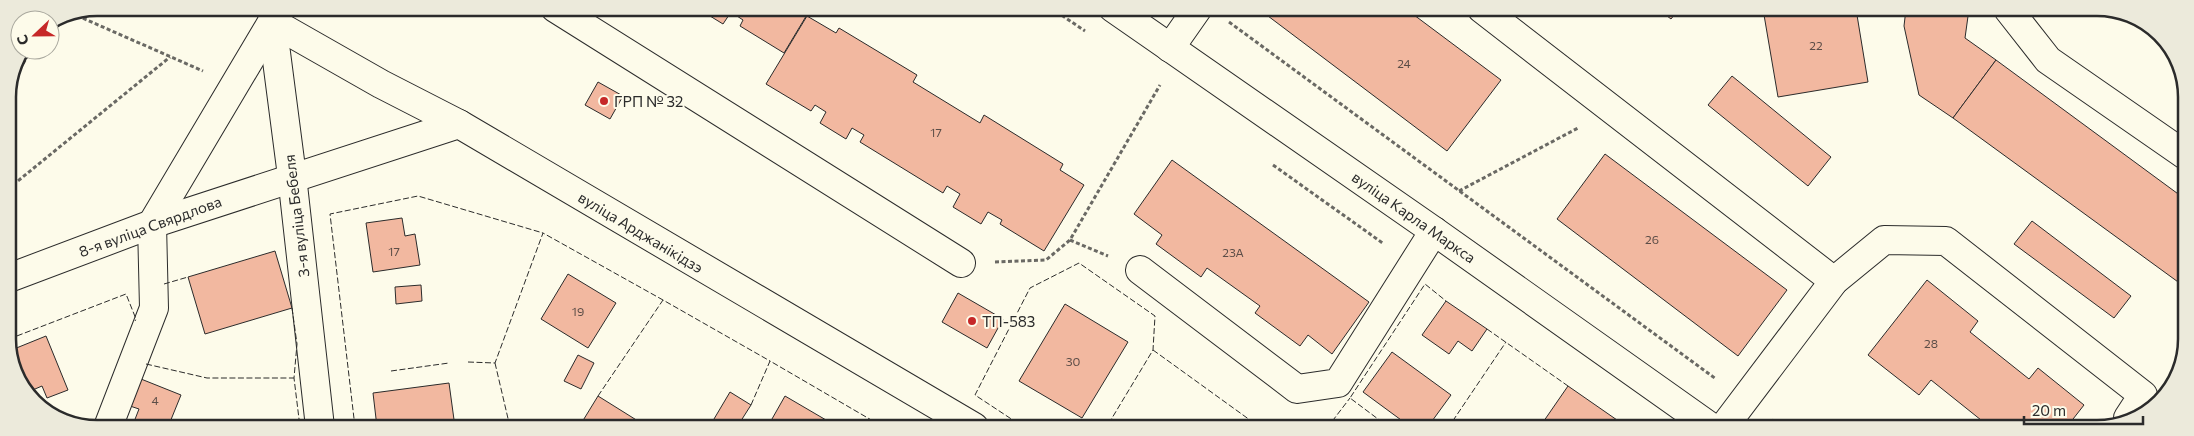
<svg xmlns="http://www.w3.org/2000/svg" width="2194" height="436" font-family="Commissioner,sans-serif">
	<rect width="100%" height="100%" fill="#fdfbea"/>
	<g fill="#f2b8a0" stroke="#2b2b2b">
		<path d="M697,8H811L784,53L740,26L743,20L731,12L723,24Z"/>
		<path d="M1273,8L1406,9L1501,80L1447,151L1268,16Z"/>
		<path d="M1658,9H1679L1671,19Z"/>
		<path d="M1763,9H1856L1868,82L1778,97Z"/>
		<path d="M1906,9H1969L1965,38L1996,60L1953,118L1919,95L1904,26Z"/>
		<path d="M807,16L836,33L839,28L917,75L913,82L980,123L984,115L1063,164L1060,170L1084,185L1044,251L1000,224L1002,220L988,212L981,224L953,207L960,194L947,186L943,193L860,142L864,135L852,128L846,139L820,123L826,112L815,105L811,111L766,84Z"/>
		<path d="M1996,60L2185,199V287L1953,118Z"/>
		<path d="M1732,76L1831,157L1808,186L1708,105Z"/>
		<path d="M598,82L623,96L610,119L585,105Z"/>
		<path d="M1605,154L1787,290L1738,356L1557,219Z"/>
		<path d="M1172,160L1369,302L1332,354L1308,335L1300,346L1255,313L1260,306L1207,268L1201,277L1156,244L1162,235L1134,214Z"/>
		<path d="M402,218L405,236L415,234L420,265L373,272L366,223Z"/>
		<path d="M2032,221L2131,296L2114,318L2014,244Z"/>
		<path d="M275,251L292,308L205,334L188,277Z"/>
		<path d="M568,274L616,303L588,348L541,319Z"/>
		<path d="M1927,280L1978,321L1970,332L2029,379L2038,368L2084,405L2066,428H1983L1986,424L1931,380L1919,395L1868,355Z"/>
		<path d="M421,285L422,301L396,304L395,287Z"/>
		<path d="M958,293L1003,319L987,348L942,322Z"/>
		<path d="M1446,301L1487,329L1472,351L1458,341L1449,354L1422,335Z"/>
		<path d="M1065,304L1128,342L1082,418L1019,381Z"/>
		<path d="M46,336L68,390L47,398L42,386L28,392L9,357V351Z"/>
		<path d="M1392,352L1451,395L1427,428H1412L1363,392Z"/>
		<path d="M578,355L594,363L581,389L564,381Z"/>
		<path d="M141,379L181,395L168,427H132L139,409L130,406Z"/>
		<path d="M449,383L455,427H377L373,393Z"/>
		<path d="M1568,386L1617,420L1611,428H1539Z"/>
		<path d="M730,392L751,405L737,427H717L711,424Z"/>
		<path d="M598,396L638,421L634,427H579Z"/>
		<path d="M785,396L838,427H771L768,426Z"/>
		<path d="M1138,420L1151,428H1134Z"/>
	</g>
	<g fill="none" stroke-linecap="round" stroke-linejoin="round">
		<g stroke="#2b2b2b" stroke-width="30">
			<g id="minor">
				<path d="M555,8L961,263"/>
				<path d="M1482,9L1834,281"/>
				<path d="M2008,9L2048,60L2185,155"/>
				<path d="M275,17L272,22L292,176L320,427"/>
				<path d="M1170,48L1198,8"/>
				<path d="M1140,270L1297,389L1338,383L1434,231"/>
				<path d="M9,278L152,224L459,124L974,427"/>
				<path d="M108,427L154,308L152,224L272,22L381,84L459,124"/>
				<path d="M1723,428L1834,281L1884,240L1946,241L2143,395L2128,418"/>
			</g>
		</g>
		<g stroke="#2b2b2b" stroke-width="30">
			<path id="major" d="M1113,8L1434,231L1712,428"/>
		</g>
		<g stroke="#6a6964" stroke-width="3" stroke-dasharray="4 2.5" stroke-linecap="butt">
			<path d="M1051,8L1085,31"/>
			<path d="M71,13L203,71"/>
			<path d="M1229,22L1716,379"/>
			<path d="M10,86L31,50"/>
			<path d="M1273,165L1384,244"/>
			<path d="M8,189L170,57"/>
			<path d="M1459,191L1578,128"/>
			<path d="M1070,240L1108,256"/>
			<path d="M995,262L1046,260L1070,240L1160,85"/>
			<path d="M1772,420L1783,428"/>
		</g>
		<use href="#minor" stroke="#fdfbea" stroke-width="28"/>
		<use href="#major" stroke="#fdfbea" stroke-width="28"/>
		<g stroke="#2b2b2b" stroke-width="1" stroke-dasharray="6 2.5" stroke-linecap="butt">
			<path d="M164,284L188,277"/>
			<path d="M292,308L297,344L294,378L300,427"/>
			<path d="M1487,329L1568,386"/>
			<path d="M9,339L126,294L136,319L135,321"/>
			<path d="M1153,350L1261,428"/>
			<path d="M468,362L495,363L543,233L663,300"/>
			<path d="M495,363L510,427"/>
			<path d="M146,364L207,378H294"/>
			<path d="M391,371L449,363"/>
			<path d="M598,396L663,300L770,361"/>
			<path d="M751,405L770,361L873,421"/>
			<path d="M1617,420L1626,428"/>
			<path d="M355,427L330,214L418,196L543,233"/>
			<path d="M869,427L873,421L884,427"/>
			<path d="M1025,428L975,395L1030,288L1079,263L1155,316L1153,350L1106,428"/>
			<path d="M1327,428L1350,398"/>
			<path d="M1390,428L1350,398L1425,284L1446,301"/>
			<path d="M1448,428L1506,342"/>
		</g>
	</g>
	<g fill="#c62828" stroke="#fdfbea" stroke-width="2">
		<circle cx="604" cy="101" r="5"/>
		<circle cx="972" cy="321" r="5"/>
	</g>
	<g text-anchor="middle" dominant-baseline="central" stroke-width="4" stroke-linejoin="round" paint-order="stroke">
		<g font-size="12" fill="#5d4e48">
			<text x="1816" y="45">22</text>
			<text x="1404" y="63">24</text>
			<text x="936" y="132">17</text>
			<text x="1652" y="239">26</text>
			<text x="394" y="251">17</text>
			<text x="1233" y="252">23А</text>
			<text x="578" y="311">19</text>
			<text x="1931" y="343">28</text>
			<text x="1073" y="361">30</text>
			<text x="155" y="400">4</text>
		</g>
		<g font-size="15" fill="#2b2b2b" stroke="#fdfbea" text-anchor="start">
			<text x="614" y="101">ГРП № 32</text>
			<text x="982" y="321">ТП-583</text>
		</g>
		<g font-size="15" fill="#2b2b2b" stroke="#fdfbea">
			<text transform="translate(296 216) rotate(-97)">3-я вуліца Бебеля</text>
			<text transform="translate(1414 217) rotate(35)">вуліца Карла Маркса</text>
			<text transform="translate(150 226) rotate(-20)">8-я вуліца Свярдлова</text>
			<text transform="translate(641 232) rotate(31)">вуліца Арджанікідзэ</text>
		</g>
	</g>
	<path d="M0 0H2194V436H0ZM97 16H2097A81 81 0 0 1 2178 97V339A81 81 0 0 1 2097 420H97A81 81 0 0 1 16 339V97A81 81 0 0 1 97 16Z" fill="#eceadb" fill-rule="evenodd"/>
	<path fill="none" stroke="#2b2b2b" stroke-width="2.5" d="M97 16H2097A81 81 0 0 1 2178 97V339A81 81 0 0 1 2097 420H97A81 81 0 0 1 16 339V97A81 81 0 0 1 97 16Z"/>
	<g transform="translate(35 35) rotate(248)"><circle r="24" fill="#fdfbea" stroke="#a9a89e"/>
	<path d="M0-4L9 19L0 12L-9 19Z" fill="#c62828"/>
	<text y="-8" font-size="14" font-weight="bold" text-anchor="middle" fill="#2b2b2b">С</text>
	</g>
	<path d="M2024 416v8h119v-8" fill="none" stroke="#2b2b2b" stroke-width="2.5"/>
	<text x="2032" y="416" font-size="15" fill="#2b2b2b" stroke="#fdfbea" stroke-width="4" paint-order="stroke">20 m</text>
</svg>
